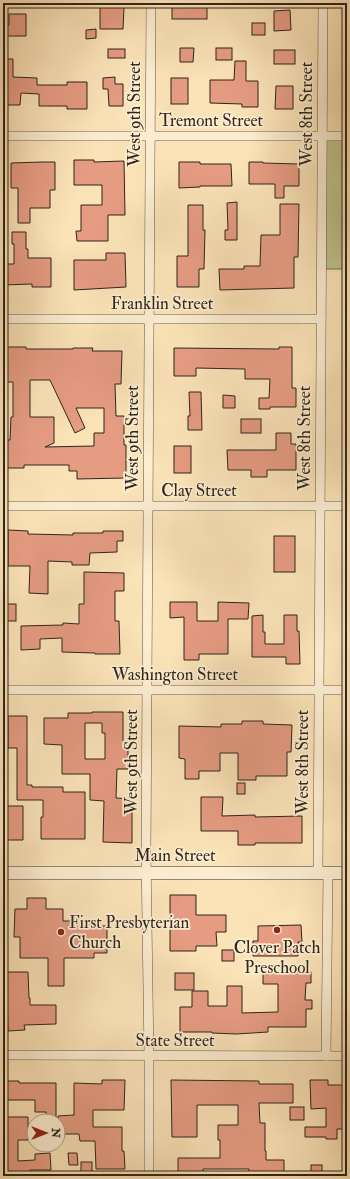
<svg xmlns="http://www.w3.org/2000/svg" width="350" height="1179" font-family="'IM FELL Double Pica',serif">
	<rect width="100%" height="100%" fill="#fbe3b8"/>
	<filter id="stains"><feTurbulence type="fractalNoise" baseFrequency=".005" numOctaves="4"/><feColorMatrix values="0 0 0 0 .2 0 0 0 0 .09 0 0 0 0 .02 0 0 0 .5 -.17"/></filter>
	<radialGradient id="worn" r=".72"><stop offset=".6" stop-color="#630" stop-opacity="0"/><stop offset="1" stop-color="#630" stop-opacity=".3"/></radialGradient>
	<path fill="#bec48f" stroke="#767454" d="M322,136H347V269H321Z"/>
	<g fill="#e69c83" stroke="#2f2519" fill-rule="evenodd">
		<path d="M100,3H112V7H124L123,29H100Z"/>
		<rect x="172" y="5" width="35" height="14"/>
		<path d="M290,10L291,30L274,31V11Z"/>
		<path d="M9,14H26V36H3V25H9Z"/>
		<rect x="252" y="23" width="13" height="12"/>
		<path d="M96,29V38L86,39V30Z"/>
		<path d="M180,48H194L193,62H180Z"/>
		<rect x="216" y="48" width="16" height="12"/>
		<rect x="108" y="49" width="17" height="9"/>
		<rect x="274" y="50" width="21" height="14"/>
		<path d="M3,59H13V77L37,78V85H67V82H87V109H67V106H39V94L21,93L20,105H3Z"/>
		<path d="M235,61H246V81H258V107H242V104L210,103V80H234Z"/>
		<path d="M115,77V84H123V106H109L108,89H103V78Z"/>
		<rect x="171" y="78" width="17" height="26"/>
		<path d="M276,86H293V109H275Z"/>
		<path d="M74,160H94V162L124,161L125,215H108V241H77L76,231H81V205H102V185H74Z"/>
		<path d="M42,162H55V190H50V208H30V223H18V188H11V163Z"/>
		<path d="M179,162H200V164H231L232,186H200V187L179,188Z"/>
		<path d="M249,162H263V163L299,164V186H284V198H275V184H249Z"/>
		<path d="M237,202V240H225V230H228L227,203Z"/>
		<path d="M280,204H299L298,257H294V288L220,290L219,269H244V266H260L261,235H280Z"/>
		<path d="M188,205H203V230H205L204,269H199V287H177V256H188Z"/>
		<path d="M12,232H26V249H28V258H51V287H32V284L4,285V264H14V244H12Z"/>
		<path d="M106,253H125L126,287L74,290V260H106Z"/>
		<path d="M4,347H26V349H73V348H93L92,351H122L121,384H115L116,416H124V445H126V478L77,479V471H69V465H24V468H6V440H10L11,417H13V382H3ZM30,380H50L75,433L85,428L76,408H104V433H94V446L45,447L54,443V417H30Z"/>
		<path d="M279,347H292V388H296V407H270V409H259V398H269L270,379H245V369L196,368V376H174V348L279,349Z"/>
		<path d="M189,392H201L202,430H188V416H190Z"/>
		<path d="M223,395L235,396V408H223Z"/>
		<rect x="241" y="419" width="20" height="14"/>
		<path d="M276,433H291V444H296V470H267V477H251V470H228L227,450H276Z"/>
		<rect x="174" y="446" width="17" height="27"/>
		<path d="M8,530L28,531V534L73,535V533H103V531H123V541H117V552L90,553L89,565H72V562L48,561V594L29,593L30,566H8Z"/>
		<rect x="274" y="536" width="21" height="36"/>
		<path d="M84,572L124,573V591H115V621H119L120,654H95V653L62,652V638L40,639V649L21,650V626L63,625V623L79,624V604H84Z"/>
		<path d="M170,602H197V621H218V602L249,603L248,619H228V654H199V660H184V617L170,618Z"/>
		<rect x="3" y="604" width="13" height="17"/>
		<path d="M263,615V632H265V644H284V615H297V631H299L300,664H286V657H252V616Z"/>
		<path d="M92,712H123V742H128V769H117L116,798L132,799V843L103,842L104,801L90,800V774H62V745L44,744V718H68V713H92ZM85,723H102V733H105V759H85Z"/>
		<path d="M8,716H27V785H32V787H63V792H85V839H41V817H43V800H17V748H8Z"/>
		<path d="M242,721H263V724L292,725L291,752H287V776H256V780H238V753H220V771H199V779H185V759L179,758V726L221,727V724H242Z"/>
		<rect x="237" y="783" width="8" height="11"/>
		<path d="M201,797H223L222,816L255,815V817L302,816V843H255V845H238V831H201Z"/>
		<path d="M3,806H23V840H4Z"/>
		<path d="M170,895H196V915H226V932H216L217,946H196V951H170Z"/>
		<path d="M27,898H46V909H63V921H96V926H107V953H94V958H64V986H48V958H20V937H14L15,909H27Z"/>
		<path d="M301,925L302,942H298V956H253V941H258V926Z"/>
		<rect x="222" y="950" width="12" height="11"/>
		<path d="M3,972H28L29,998H30V1005H56V1024L24,1025L25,1030L8,1031L7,992H3Z"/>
		<path d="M311,972V983H306L305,1000H312V1009H306V1027H268V1032L236,1034L212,1033V1032H180V1007H192V991H208V1006H227V986H242V1013L278,1012V984H263V973Z"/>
		<rect x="175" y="973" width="19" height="17"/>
		<path d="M102,1080H125L124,1110H93V1127H122V1151H124L125,1169H96L95,1141H80L79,1134H58V1116L74,1115V1083L102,1084Z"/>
		<path d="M171,1080L259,1081V1084H293V1103H259L260,1123H265V1151H266V1160H284V1176H271V1172H249V1169H203V1176H178V1158H220V1140H218V1125H238V1105H197V1137H172Z"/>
		<path d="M310,1080H328V1085H347V1129H337V1139H326V1137H305V1127H326V1108L311,1109Z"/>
		<path d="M3,1081H19V1083H56V1121H46V1112H35V1100H3Z"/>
		<rect x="290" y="1107" width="14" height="13"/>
		<path d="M3,1117H28V1140H18V1161L35,1160V1154L50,1153L51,1170H30V1176H17V1172H4Z"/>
		<path d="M68,1153H77L78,1165H69Z"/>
		<rect x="81" y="1162" width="11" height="14"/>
		<rect x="311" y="1165" width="11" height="11"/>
	</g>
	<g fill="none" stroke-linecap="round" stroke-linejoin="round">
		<g stroke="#625441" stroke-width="10">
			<g id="minor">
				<path d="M3,136H347"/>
				<path d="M3,319H321"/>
				<path d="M3,506H347"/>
				<path d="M3,690H347"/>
				<path d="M318,873L323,3"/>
				<path d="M3,1055L347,1056"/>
				<path d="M326,1056L328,873"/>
				<path d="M149,1176V1056L146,855L151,3"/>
			</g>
		</g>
		<g stroke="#2f2519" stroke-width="14">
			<path id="secondary" d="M3,873H347"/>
		</g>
		<use href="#minor" stroke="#fcedd1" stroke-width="9"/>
		<use href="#secondary" stroke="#fcedd1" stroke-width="13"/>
	</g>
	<g fill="#8f2418" stroke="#fcedd1" stroke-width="1.5">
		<circle cx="277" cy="930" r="4"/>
		<circle cx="61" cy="932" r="4"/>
	</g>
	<g text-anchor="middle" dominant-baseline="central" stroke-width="3.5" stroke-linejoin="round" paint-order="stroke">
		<g font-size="17" fill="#2f2519" stroke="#fcedd1">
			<text transform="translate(134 114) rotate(-90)">West 9th Street</text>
			<text transform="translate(306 114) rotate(-90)">West 8th Street</text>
			<text x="211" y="120">Tremont Street</text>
			<text x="162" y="303">Franklin Street</text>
			<text transform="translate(132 438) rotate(-90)">West 9th Street</text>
			<text transform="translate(304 438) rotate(-90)">West 8th Street</text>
			<text x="199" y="490">Clay Street</text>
			<text x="175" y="674">Washington Street</text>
			<text transform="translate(131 762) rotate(-90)">West 9th Street</text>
			<text transform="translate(302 762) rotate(-90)">West 8th Street</text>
			<text x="175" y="855">Main Street</text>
			<text x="175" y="1040">State Street</text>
		</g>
		<g font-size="17" fill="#2f2519" stroke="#fcedd1" text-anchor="start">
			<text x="69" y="922">First Presbyterian<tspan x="69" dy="20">Church</tspan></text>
			<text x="277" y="947" text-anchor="middle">Clover Patch<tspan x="277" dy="20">Preschool</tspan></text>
		</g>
	</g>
	<rect width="350" height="1179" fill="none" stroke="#fbe3b8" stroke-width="16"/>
	<rect x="4" y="4" width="342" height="1171" fill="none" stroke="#2f2519" stroke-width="2"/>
	<rect x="8" y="8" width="334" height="1163" fill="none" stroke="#2f2519"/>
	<g transform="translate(46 1133) rotate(90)"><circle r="19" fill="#fcedd1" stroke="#aa9d87"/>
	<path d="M0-3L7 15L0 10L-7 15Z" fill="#8f2418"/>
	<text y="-6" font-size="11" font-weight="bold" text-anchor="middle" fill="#2f2519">N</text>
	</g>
	<rect width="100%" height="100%" filter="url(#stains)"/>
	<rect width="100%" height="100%" fill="url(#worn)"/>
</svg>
